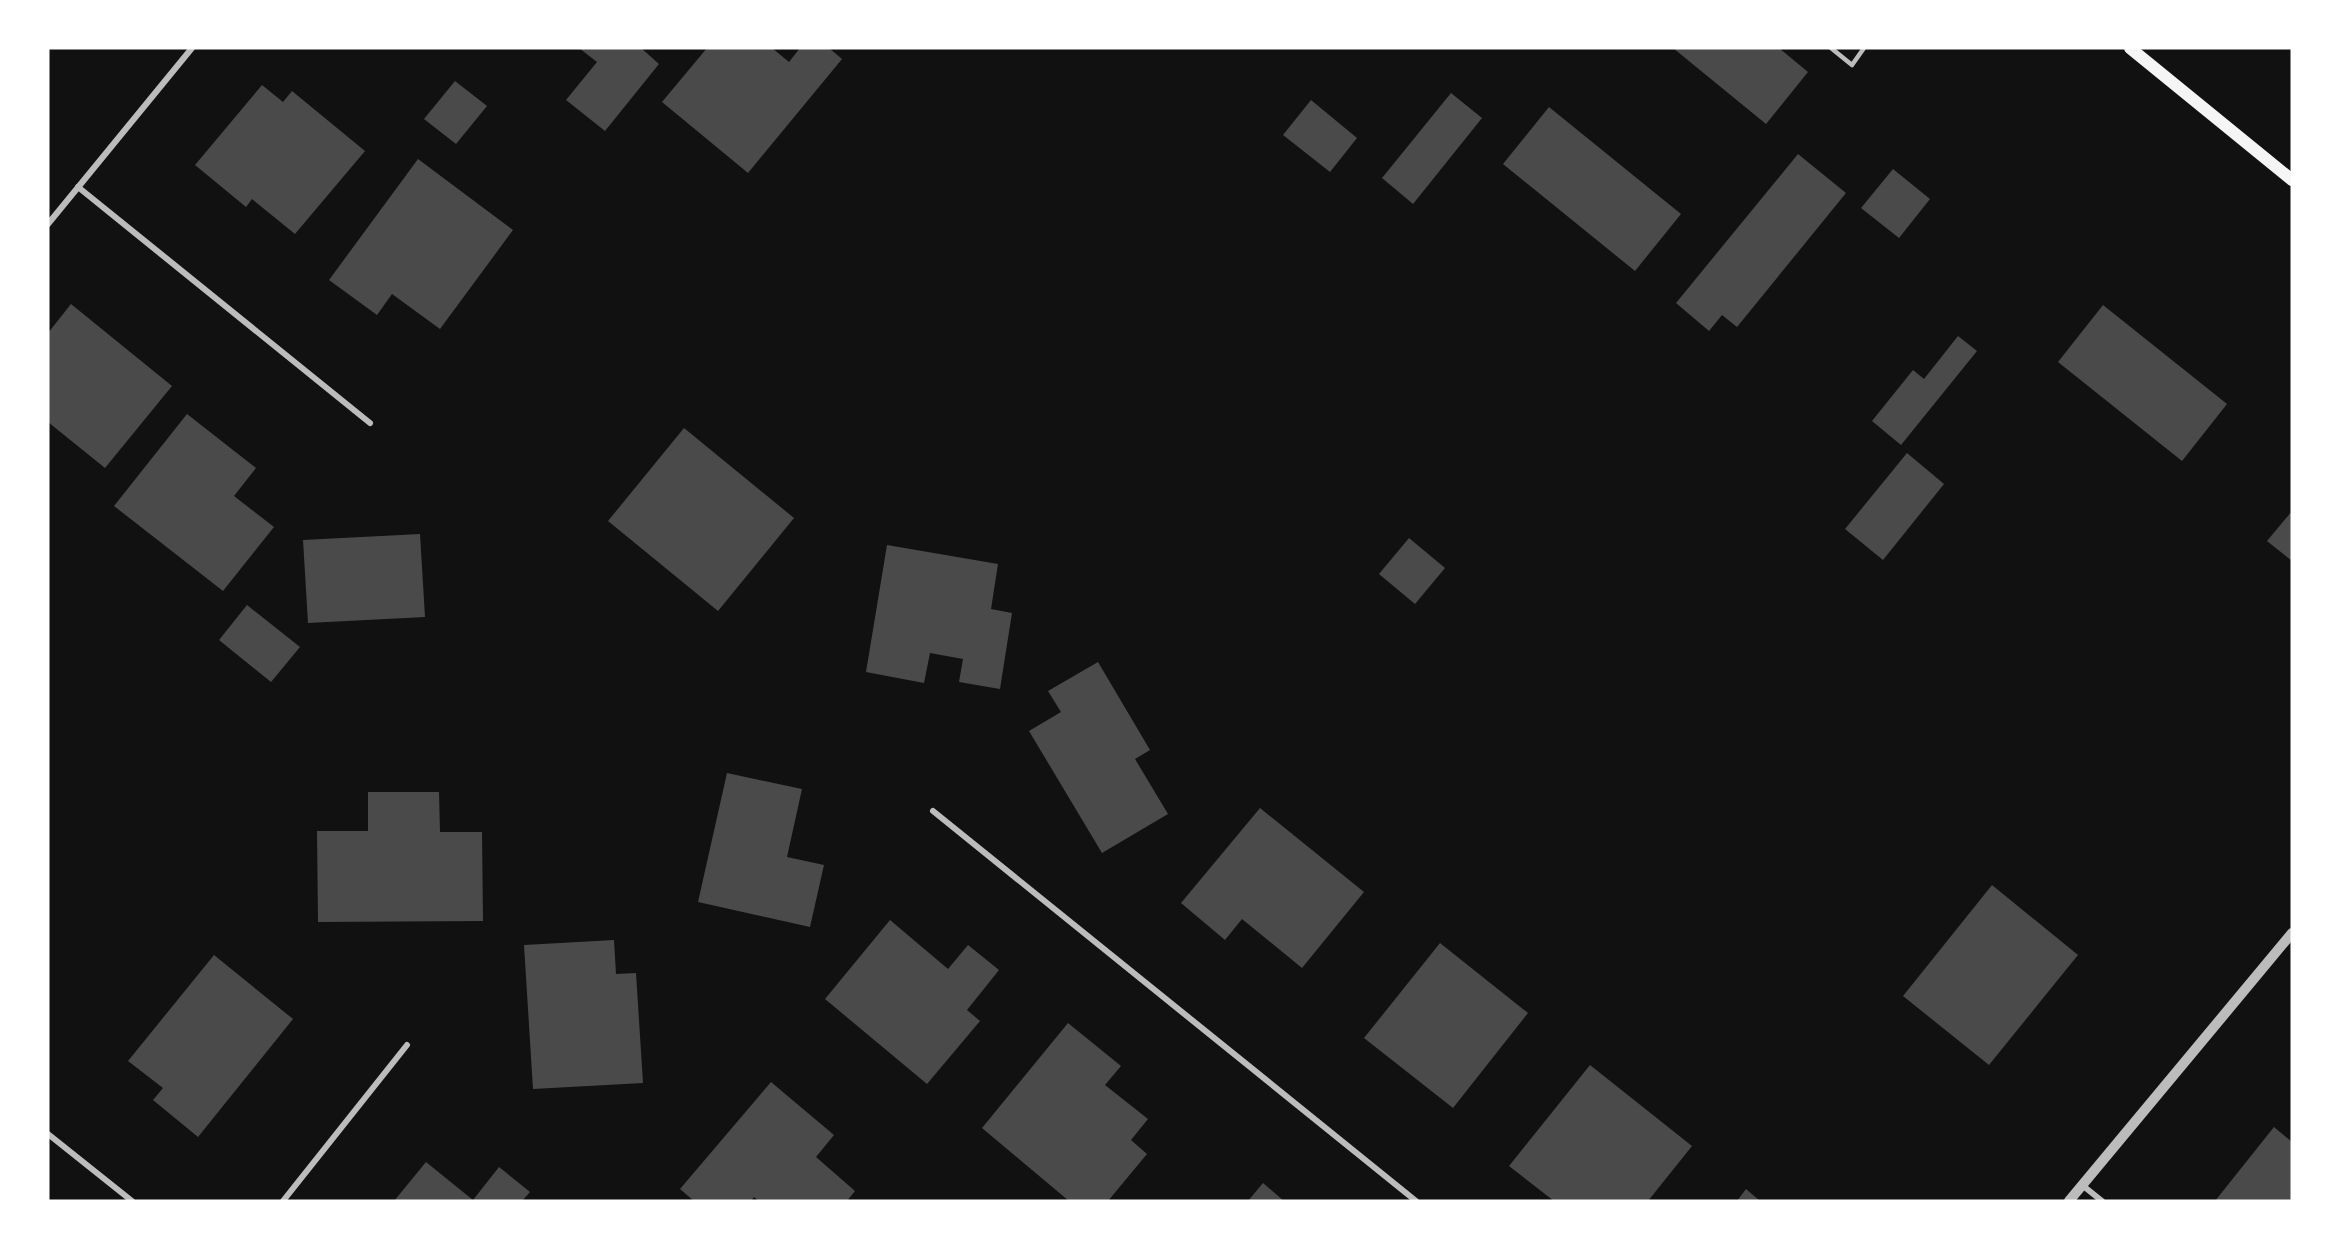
<svg xmlns="http://www.w3.org/2000/svg" width="2340" height="1249" font-family="Overpass,sans-serif">
	<rect width="100%" height="100%" fill="#111"/>
	<g fill="#4a4a4a">
		<path d="M579,48H641L659,64L605,131L566,100L597,62Z"/>
		<path d="M707,48H772L789,62L800,48H829L842,59L748,173L662,102Z"/>
		<path d="M1673,48H1779L1808,72L1766,124Z"/>
		<path d="M455,81L487,106L456,144L424,119Z"/>
		<path d="M262,85L283,102L292,91L365,151L295,234L252,199L246,207L195,165Z"/>
		<path d="M1451,93L1482,118L1413,204L1382,178Z"/>
		<path d="M1311,100L1357,138L1330,172L1283,135Z"/>
		<path d="M1549,107L1681,214L1635,271L1503,164Z"/>
		<path d="M1798,154L1846,193L1737,327L1722,315L1709,331L1676,303Z"/>
		<path d="M418,159L513,230L440,329L392,294L377,315L329,280Z"/>
		<path d="M1893,169L1930,199L1899,238L1861,208Z"/>
		<path d="M71,304L172,386L105,468L48,422V333Z"/>
		<path d="M2103,305L2227,404L2182,461L2058,362Z"/>
		<path d="M1958,336L1977,351L1901,445L1872,421L1913,370L1924,379Z"/>
		<path d="M187,414L256,468L234,496L274,527L223,591L114,506Z"/>
		<path d="M684,428L794,518L718,611L608,521Z"/>
		<path d="M1907,453L1944,484L1883,560L1845,529Z"/>
		<path d="M2292,511V561L2267,541Z"/>
		<path d="M420,534L425,617L308,623L303,540Z"/>
		<path d="M1409,538L1445,568L1415,604L1379,574Z"/>
		<path d="M887,545L998,564L991,609L1012,613L1000,689L959,682L963,659L930,653L924,683L866,672Z"/>
		<path d="M247,605L300,647L271,682L219,640Z"/>
		<path d="M1098,662L1150,750L1135,759L1168,814L1102,853L1029,731L1061,712L1048,691Z"/>
		<path d="M727,773L802,789L787,857L824,865L810,927L698,902Z"/>
		<path d="M368,792H439L440,832H482L483,921L318,922L317,831H368Z"/>
		<path d="M1260,808L1364,892L1302,968L1242,919L1225,940L1181,903Z"/>
		<path d="M1992,885L2078,955L1989,1065L1903,996Z"/>
		<path d="M890,920L948,969L968,945L999,970L967,1010L980,1021L927,1084L825,999Z"/>
		<path d="M614,940L616,974L636,973L643,1083L533,1089L524,945Z"/>
		<path d="M1440,943L1528,1013L1453,1108L1364,1038Z"/>
		<path d="M214,955L293,1019L198,1137L153,1100L163,1088L128,1061Z"/>
		<path d="M1068,1023L1121,1066L1105,1085L1148,1119L1131,1140L1147,1154L1108,1201H1069L982,1128Z"/>
		<path d="M1590,1065L1692,1146L1648,1201H1554L1509,1166Z"/>
		<path d="M771,1082L834,1135L816,1157L855,1191L847,1201H759L754,1197L751,1201H694L680,1189Z"/>
		<path d="M2274,1127L2292,1142V1201H2215Z"/>
		<path d="M426,1162L473,1200L499,1167L530,1192L522,1201H394Z"/>
		<path d="M1263,1183L1284,1201H1248Z"/>
		<path d="M1746,1189L1760,1201H1737Z"/>
	</g>
	<g fill="none" stroke-linecap="round" stroke-linejoin="round">
		<path stroke="#bcbcbc" stroke-width="4.5" d="M1831,48L1852,65L1864,48"/>
		<g stroke="#bcbcbc" stroke-width="6">
			<path d="M78,187L370,423"/>
			<path d="M48,224L192,48"/>
			<path d="M933,811L1416,1201"/>
			<path d="M48,1134L132,1201"/>
			<path d="M2082,1185L2102,1201"/>
			<path d="M283,1201L407,1045"/>
		</g>
		<path stroke="#bcbcbc" stroke-width="10" d="M2069,1201L2292,933"/>
		<path stroke="#f5f5f5" stroke-width="12" d="M2130,48L2292,180"/>
	</g>
	<rect width="2340" height="1249" fill="none" stroke="#ffffff" stroke-width="99"/>
</svg>
